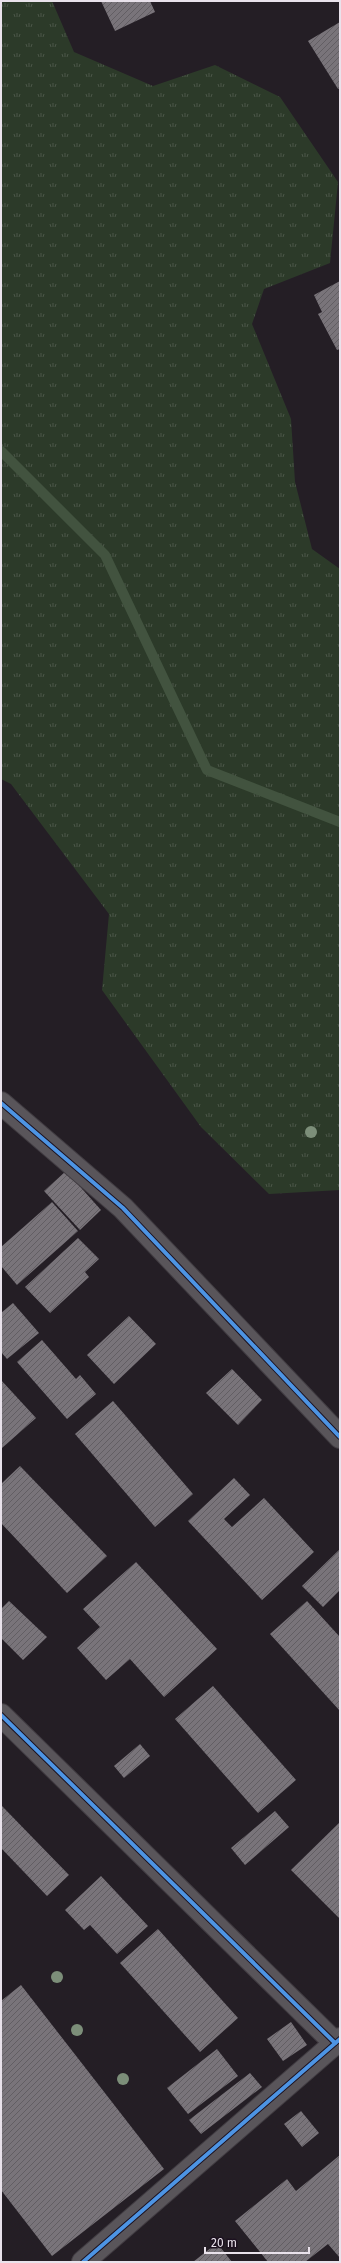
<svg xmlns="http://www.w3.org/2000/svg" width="341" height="2263" font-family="'Fira Sans',sans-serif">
	<defs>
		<pattern id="grass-tufts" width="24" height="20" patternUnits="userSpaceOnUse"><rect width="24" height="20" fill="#2c3a29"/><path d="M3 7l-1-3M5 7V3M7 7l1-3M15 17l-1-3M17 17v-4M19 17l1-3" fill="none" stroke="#4b5648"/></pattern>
		<pattern id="building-hatch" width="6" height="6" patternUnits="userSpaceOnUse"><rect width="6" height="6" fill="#79747a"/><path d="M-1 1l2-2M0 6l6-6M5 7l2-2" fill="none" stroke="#625e63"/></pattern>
	</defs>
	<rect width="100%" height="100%" fill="#241e25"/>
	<path fill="url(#grass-tufts)" d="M1,1H52L74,52L153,86L215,65L280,97L338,182L330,263L264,289L252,324L291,419L295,482L312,549L340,569V1190L269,1194L201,1127L102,990L109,914L11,784L1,779Z"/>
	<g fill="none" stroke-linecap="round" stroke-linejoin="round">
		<path stroke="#42533f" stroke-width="10" d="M1,451L105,555L207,770L340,822"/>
	</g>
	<g fill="url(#building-hatch)">
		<path d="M101,1H150L155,12L115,31Z"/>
		<path d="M340,22V88L338,89L308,41Z"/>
		<path d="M340,281V349L337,350L318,314L322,312L314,295Z"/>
		<path d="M66,1171L101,1210L80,1230L44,1191Z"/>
		<path d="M52,1202L78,1231L17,1285L1,1266V1247Z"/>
		<path d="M78,1238L99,1259L85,1272L89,1277L50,1313L25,1287Z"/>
		<path d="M13,1303L39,1333L7,1359L1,1352V1313Z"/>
		<path d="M129,1316L156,1344L114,1384L87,1355Z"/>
		<path d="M42,1340L76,1379L80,1375L96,1394L67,1419L17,1362Z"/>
		<path d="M232,1369L262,1400L238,1425L206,1393Z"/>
		<path d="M1,1380L36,1418L2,1448L1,1447Z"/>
		<path d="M113,1401L193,1494L155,1527L75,1434Z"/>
		<path d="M20,1466L107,1556L67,1593L1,1523V1484Z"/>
		<path d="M234,1478L250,1495L224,1519L232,1527L264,1498L314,1552L262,1600L188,1521Z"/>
		<path d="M340,1549V1590L323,1607L302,1586Z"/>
		<path d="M136,1562L217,1649L164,1697L130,1659L106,1680L77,1648L100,1627L83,1609Z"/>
		<path d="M9,1601L47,1637L23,1660L1,1638V1609Z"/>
		<path d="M307,1601L340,1637V1711L270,1634Z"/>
		<path d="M213,1686L296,1780L258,1813L175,1719Z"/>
		<path d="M140,1744L150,1756L124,1778L114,1766Z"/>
		<path d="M1,1805L69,1875L47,1896L1,1848Z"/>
		<path d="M275,1811L289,1827L245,1865L231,1848Z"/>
		<path d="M340,1822V1919L291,1870Z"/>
		<path d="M101,1876L148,1926L117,1954L90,1925L84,1930L65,1910Z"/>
		<path d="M158,1929L238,2018L200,2052L120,1963Z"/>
		<path d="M21,1985L164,2169L52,2256L1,2190V2001Z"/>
		<path d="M291,2022L307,2045L283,2061L267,2039Z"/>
		<path d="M217,2049L238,2076L188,2114L167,2088Z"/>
		<path d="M250,2073L262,2087L201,2134L189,2120Z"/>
		<path d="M301,2111L319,2133L302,2147L284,2124Z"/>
		<path d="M340,2155V2258L328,2244L305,2262H268L235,2221L287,2179L296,2191Z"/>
		<path d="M217,2243L232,2262H193Z"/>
	</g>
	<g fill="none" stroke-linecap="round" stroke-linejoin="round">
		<g stroke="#413c42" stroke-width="24">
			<g id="street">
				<path d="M1,1103L123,1208L340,1437"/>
				<path d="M1,1715L335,2043"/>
				<path d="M83,2262L340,2039"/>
			</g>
		</g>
		<use href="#street" stroke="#59555a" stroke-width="22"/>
		<g stroke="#1c111f" stroke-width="6">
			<g id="cycleway">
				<path d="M1,1103L123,1208L340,1437"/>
				<path d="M1,1715L335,2043"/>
				<path d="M83,2262L340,2039"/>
			</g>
		</g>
		<use href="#cycleway" stroke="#4d94e3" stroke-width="4"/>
	</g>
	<g fill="#7c8e79">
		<circle cx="311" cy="1132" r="6"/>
		<circle cx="57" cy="1977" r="6"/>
		<circle cx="77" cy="2030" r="6"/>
		<circle cx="123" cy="2079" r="6"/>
	</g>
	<rect width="341" height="2263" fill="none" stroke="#e9e2eb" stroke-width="4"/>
	<path d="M205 2247v6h104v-6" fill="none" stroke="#e9e2eb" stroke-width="2"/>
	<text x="211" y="2247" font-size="12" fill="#e9e2eb" stroke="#1c111f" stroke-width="3" paint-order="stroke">20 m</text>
</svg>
